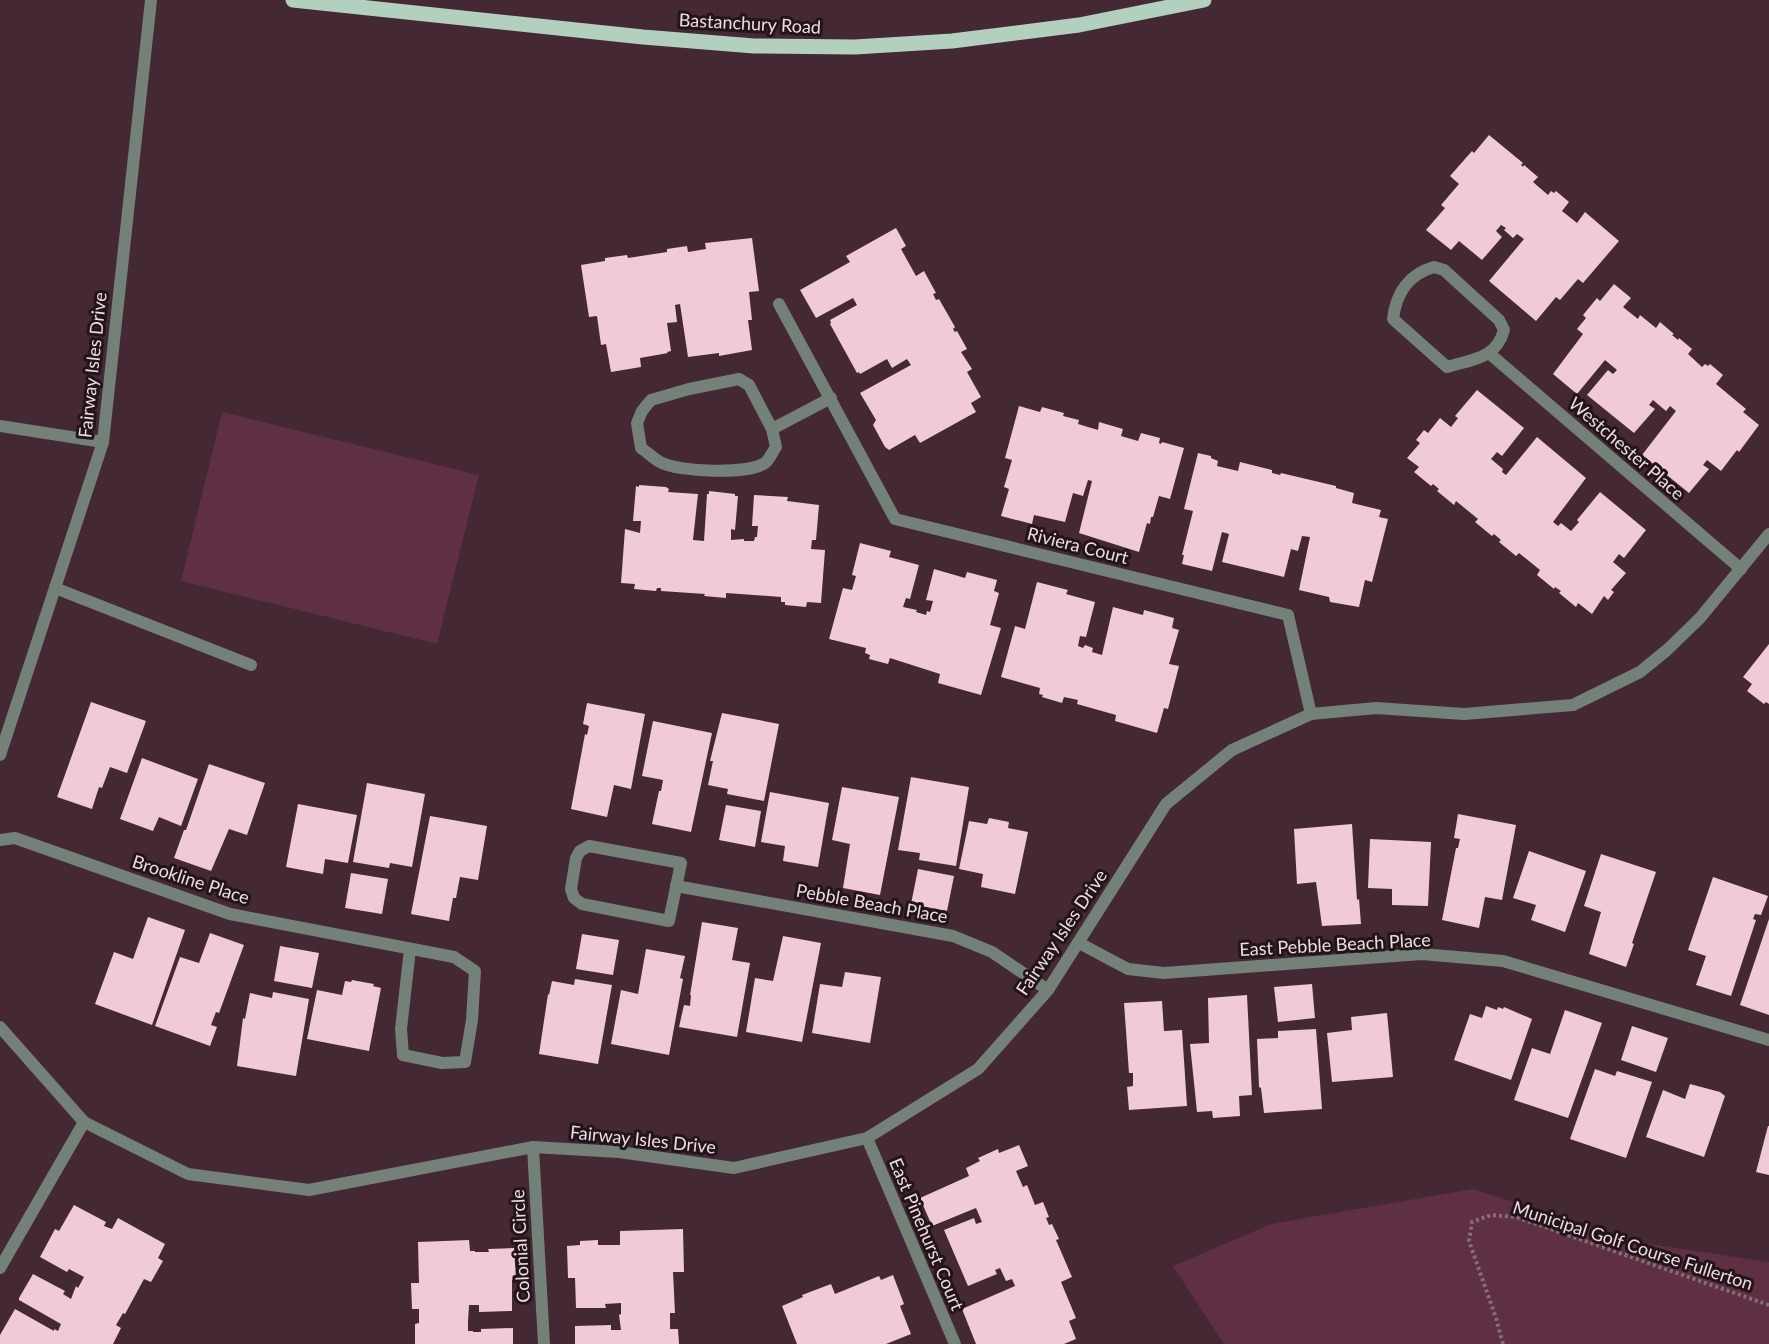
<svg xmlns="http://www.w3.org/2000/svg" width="1769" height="1344" font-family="Lato,sans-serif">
	<rect width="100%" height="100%" fill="#442833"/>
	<g fill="#5f2f44">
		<path d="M222,412L479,475L437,644L181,581Z"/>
		<path d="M1473,1189L1643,1243L1769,1262V1344H1224L1173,1266L1271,1224Z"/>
	</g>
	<g fill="#f0cad8">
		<path d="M1489,135L1523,163L1521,165L1523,167L1524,165L1538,177L1533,182L1548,195L1551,191L1554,193L1556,191L1569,202L1562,211L1577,223L1585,212L1619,241L1583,283L1578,279L1560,300L1556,297L1536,321L1489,281L1524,239L1517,234L1513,238L1504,230L1506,228L1501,225L1496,231L1502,237L1482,260L1459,241L1451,250L1426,230L1445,208L1441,205L1459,184L1450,176L1472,151L1474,153Z"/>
		<path d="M896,228L906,246L901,249L916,276L924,271L936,293L933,294L936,300L939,299L955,327L953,329L955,332L957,331L967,349L961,352L972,369L967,372L981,397L971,403L976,412L920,443L915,435L889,450L885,447L873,425L876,420L860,393L911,365L907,359L892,368L887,359L860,374L859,372L857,373L830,324L831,323L830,320L857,305L853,298L816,318L800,290L850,262L846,256Z"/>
		<path d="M752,238L759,291L749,292L752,320H748L752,350L719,356V353L688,357L680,304L675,305L677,322L667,323L671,351L667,352L668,353L640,358L641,367L611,372L606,344L601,345L597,316L589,317L581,265L605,261V258L627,255L628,258L667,252V249L687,246L688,252L706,249L705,243Z"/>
		<path d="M1614,284L1631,298L1623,307L1638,319L1640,315L1656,328L1660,322L1674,334L1672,335L1678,340L1679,338L1692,349L1688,354L1702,367L1705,364L1708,366L1710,364L1723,375L1716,384L1746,409L1743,412L1759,425L1739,452L1737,450L1721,471L1707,460L1703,465L1709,469L1689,493L1642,455L1676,411L1670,406L1666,411L1653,400L1649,405L1655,409L1634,433L1587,395L1608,370L1613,374L1617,370L1605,360L1577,394L1553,374L1583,334L1577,329L1586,318L1583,315L1597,298L1600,301Z"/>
		<path d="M1477,390L1524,428L1502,456L1497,452L1491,459L1503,469L1502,472L1506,475L1537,437L1586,478L1553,522L1558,526L1561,523L1571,531L1579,522L1577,520L1600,492L1646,530L1624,558L1619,554L1613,562L1626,573L1611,590L1614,592L1608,600L1604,596L1592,614L1578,603L1576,607L1559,593L1561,591L1555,587L1554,589L1537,575L1540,570L1519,553L1516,556L1499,542L1501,540L1494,534L1492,536L1475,522L1478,519L1456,501L1454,505L1437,491L1439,489L1433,484L1431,486L1414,472L1419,467L1407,458L1420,443L1416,440L1424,430L1428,433L1440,418L1451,427L1458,418L1455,416Z"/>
		<path d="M1019,406L1040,412L1042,407L1064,413L1063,416L1079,420L1078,424L1098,430L1099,422L1123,429L1121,436L1138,441L1141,433L1160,438L1159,443L1161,444L1162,442L1184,448L1170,499L1159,496L1153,517H1151L1150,524L1147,523L1139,552L1079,533L1092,481L1088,480L1083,496L1073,493L1065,522L1034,515L1032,524L1001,516L1009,489L1004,487L1012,460L1005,458Z"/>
		<path d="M1198,453L1211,456V458L1218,461L1217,466L1238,471L1240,462L1272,470V473L1280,475L1281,473L1336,486V488L1354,493L1352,503L1381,510L1379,517L1388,519L1372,582L1365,580L1359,607L1330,602L1329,597L1299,590L1310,537L1302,536L1298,551L1291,549L1284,577L1222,562L1229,534L1222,532L1212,571L1182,564L1184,555H1182L1193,511L1184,509Z"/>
		<path d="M639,485L666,487L669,489L668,492L698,494L693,540L704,541L707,494H709V491L735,494V496H738L735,530L731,529V540L744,539V541H754L755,537H757L758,526H752L754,495L788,497L787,501L819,505L816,540H812L811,549L825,550L821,603L807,602L806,607L785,605V602H781V597L726,593V598L704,596L705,594L661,591V588H657L656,591L634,589L635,584L621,583L625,529L640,533L641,521H633L636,486L639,487Z"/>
		<path d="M860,543L891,551L889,557L919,565L910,599L906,598L903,607L917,610L916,612L926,615L927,611L930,612L933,601L926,600L934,569L965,578L967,572L997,580L994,591L999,593L990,625L1001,628L981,695L938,683L940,674L890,658L888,664L869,659L870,655L865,653L866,648L829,639L843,588L852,590L856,576L852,575Z"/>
		<path d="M1037,582L1068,590L1066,594L1095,602L1086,637L1080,636L1078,646L1083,648L1085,645L1093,648L1092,652L1102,655L1113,607L1143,615L1144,610L1174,618L1172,628L1179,630L1169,664L1179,666L1168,709L1164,708L1157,733L1115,721L1116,715L1077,704L1078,700L1064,697L1062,703L1042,697L1043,695L1039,694L1040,688L1001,677L1015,626L1025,629Z"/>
		<path d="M1769,644V704L1766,702L1764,704L1747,691L1752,684L1743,677Z"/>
		<path d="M91,702L146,721L127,773L110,767L102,788L99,787L92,809L57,797Z"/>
		<path d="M587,703L645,714L631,789L614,785L607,817L571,809L585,734L587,735L589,726L583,724Z"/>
		<path d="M722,713L779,724L764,801L727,794L728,789L708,785L713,761H710Z"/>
		<path d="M653,721L712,733L691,832L652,824L659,791H661L663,780L642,776Z"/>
		<path d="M142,758L198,779L181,826L159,817L153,831L120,819Z"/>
		<path d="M209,764L265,783L247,835L229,829L211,871L174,858L184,830H186Z"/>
		<path d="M911,777L969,787L956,866L919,860L920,853L898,850Z"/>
		<path d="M367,783L425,794L412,867L390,863L389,868L353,862Z"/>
		<path d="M842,787L899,797L880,895L843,888L850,844L832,840Z"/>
		<path d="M770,792L829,803L818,867L783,861L785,846L761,842Z"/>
		<path d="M298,804L357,815L348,863L325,859L323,874L286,867Z"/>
		<path d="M726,805L761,811L755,847L719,840Z"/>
		<path d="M1458,814L1516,825L1502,900L1485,897L1479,928L1442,920L1456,848H1458L1460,839L1454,838Z"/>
		<path d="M430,816L487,826L478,880L460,877L456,898H453L449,921L411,914Z"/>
		<path d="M989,818L1009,822L1008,828L1028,832L1015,894L981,887L983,874L959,869L969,821L987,824Z"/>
		<path d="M1352,824L1357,900L1359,899L1361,924L1322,926L1316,882L1297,884L1294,829Z"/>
		<path d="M1370,839L1431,842L1428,906L1392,905V889L1368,888Z"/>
		<path d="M1529,851L1586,871L1565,932L1531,920L1536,905L1513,898Z"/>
		<path d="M1601,854L1656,872L1632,943L1634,944L1626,967L1589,954L1601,912L1584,906Z"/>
		<path d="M918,869L954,876L947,911L911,904Z"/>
		<path d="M351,873L388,879L382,914L345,908Z"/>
		<path d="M1713,877L1768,896L1761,915L1755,914L1753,919L1756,920L1731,996L1696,985L1706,956L1688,950Z"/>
		<path d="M148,917L185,930L152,1025L95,1004L114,952L133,959Z"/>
		<path d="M1769,919V1015L1740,1005Z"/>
		<path d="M702,922L738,928L732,960L750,963L737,1037L679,1027L684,1005L690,1006L691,995H690Z"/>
		<path d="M210,933L244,945L219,1013L216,1012L211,1025L217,1027L210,1046L155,1026L180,957L199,963Z"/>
		<path d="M582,934L619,940L613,975L576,969Z"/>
		<path d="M783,936L821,943L802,1042L746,1032L755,978L773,981Z"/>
		<path d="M280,946L319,953L312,988L274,981Z"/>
		<path d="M646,949L685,956L680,978L683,979L669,1055L611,1044L621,990L638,994Z"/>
		<path d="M845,972L881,977L870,1043L812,1033L820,984L842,987Z"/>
		<path d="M575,979L612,985L598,1064L539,1054L548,994L549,995L552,981L574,985Z"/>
		<path d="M352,980L374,984L373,986L381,988L369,1051L307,1039L317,990L342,995L345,981L351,982Z"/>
		<path d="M1312,984L1315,1018L1278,1022L1274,987Z"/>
		<path d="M273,992L309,999L296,1076L237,1066L243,1018L245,1019L250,993L272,998Z"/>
		<path d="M1247,995L1252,1095L1239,1096L1240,1116L1213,1118L1212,1111L1197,1112L1190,1044L1209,1043L1208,998Z"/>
		<path d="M1162,1001L1164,1031L1182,1030L1187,1106L1129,1110L1127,1087L1133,1086V1073H1129L1124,1003Z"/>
		<path d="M1486,1006L1497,1010L1498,1007L1503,1009L1504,1007L1532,1019L1511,1080L1454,1060L1470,1014L1482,1018Z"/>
		<path d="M1565,1010L1602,1023L1568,1118L1514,1100L1532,1048L1550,1054Z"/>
		<path d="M1387,1013L1393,1077L1332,1082L1327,1033L1352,1030L1351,1017Z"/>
		<path d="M1632,1026L1668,1038L1656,1072L1621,1060Z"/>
		<path d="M1316,1029L1322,1109L1264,1113L1261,1088L1259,1087L1257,1039L1278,1038V1031Z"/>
		<path d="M1595,1069L1615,1076L1617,1071L1652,1082L1626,1158L1570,1139Z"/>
		<path d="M1690,1084L1720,1092L1725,1096L1704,1157L1646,1137L1663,1090L1685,1099Z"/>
		<path d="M1768,1126H1769V1175L1756,1172Z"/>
		<path d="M1019,1145L1028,1166L1016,1171L1023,1187L1027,1185L1035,1205L1043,1202L1049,1217L1046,1218L1049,1225L1052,1224L1059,1239L1056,1240L1072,1277L1061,1282L1076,1318L1069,1321L1076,1339L1064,1344H976L962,1309L1015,1286L1012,1279L1006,1281L1000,1268L995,1270L997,1274L968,1286L944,1230L974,1218L976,1224L982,1222L976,1208L932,1226L920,1198L969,1176L966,1168L980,1161L978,1158L998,1149L999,1153Z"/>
		<path d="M74,1205L106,1222L104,1226L112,1229L118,1218L165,1244L158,1258L163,1261L151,1282L144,1279L125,1314L123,1313L116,1325L121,1328L113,1344H0V1335L15,1309L54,1331V1329L58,1331L61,1324L19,1300V1298L33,1274L65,1291L63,1294L71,1299L76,1286L78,1288L84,1277L69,1269L67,1272L40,1257L55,1229L59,1231Z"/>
		<path d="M683,1229L684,1272H673L675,1313H670V1329H678L679,1344H575V1326L611,1325V1330H621L619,1315L621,1314V1303L605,1304L606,1308H576L575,1278H568L567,1246L580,1245V1241L598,1240V1245H620V1231Z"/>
		<path d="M469,1240L470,1251H475V1252H489L488,1249L514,1248L516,1279L512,1280V1311L479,1312V1305H469L468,1322V1331H473V1332H481V1329L513,1328V1344H415V1324L419,1323V1309H412L411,1283H419L418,1242Z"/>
		<path d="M893,1275L904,1304L900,1306L911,1334L886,1344H797L782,1306L803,1297L802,1295L831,1284L835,1294L879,1276L881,1280Z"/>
	</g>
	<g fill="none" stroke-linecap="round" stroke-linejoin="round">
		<path stroke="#866d76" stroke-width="4" stroke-dasharray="3 3" stroke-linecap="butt" d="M1503,1344L1496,1318L1469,1241L1472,1222L1491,1215L1516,1217L1769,1305"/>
		<path stroke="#738179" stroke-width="12" d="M55,588L251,665"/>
		<g stroke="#738179" stroke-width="12">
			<path d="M1434,267L1444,270L1499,320L1504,330C1496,359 1473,359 1447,367L1393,319C1396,293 1409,274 1434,267Z"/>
			<path d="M779,304L895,519L1288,615L1311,714"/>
			<path d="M1490,354L1741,569"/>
			<path d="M0,426L103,442"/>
			<path d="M772,429L749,385L739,379L689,389L651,400L642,411L637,423L641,448C647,452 653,458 660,462C678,472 748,475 765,463C769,460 773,451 776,447L772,429L831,398"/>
			<path d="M0,755L103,442L151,0"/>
			<path d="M0,840L15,838L230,914L454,957L475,971L472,1020L465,1062L442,1063L403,1055L401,1029L410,949"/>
			<path d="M589,846L681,863L669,921L582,904L574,898L571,889L576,858L580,851Z"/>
			<path d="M676,886L953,936L992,952L1048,990"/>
			<path d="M1079,943L1128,969L1164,973L1422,954L1503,961L1769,1040"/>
			<path d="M0,1027L84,1122L188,1174L309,1190L533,1147L619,1152L734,1168L867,1138L978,1069L1048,990L1166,804L1232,750L1311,714L1376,708L1464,714L1573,705L1640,672L1667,650L1700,618L1769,534"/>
			<path d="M867,1138L955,1344"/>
			<path d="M533,1147L544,1344"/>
			<path d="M0,1268L84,1122"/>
		</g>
		<path stroke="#b3d0bf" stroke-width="15" d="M293,0L643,37L754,46L855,47L952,41L1079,25L1204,0"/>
	</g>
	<g text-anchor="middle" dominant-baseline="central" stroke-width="6" stroke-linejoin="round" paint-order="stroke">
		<g font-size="18" fill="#efdbe2" stroke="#22151a">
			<text transform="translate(750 23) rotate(3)">Bastanchury Road</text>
			<text transform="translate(92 365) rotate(-84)">Fairway Isles Drive</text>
			<text transform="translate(1627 448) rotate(41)">Westchester Place</text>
			<text transform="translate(1078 545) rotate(14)">Riviera Court</text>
			<text transform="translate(191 879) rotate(18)">Brookline Place</text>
			<text transform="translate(872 903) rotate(10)">Pebble Beach Place</text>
			<text transform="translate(1061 932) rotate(-56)">Fairway Isles Drive</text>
			<text transform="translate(1335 944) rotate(-3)">East Pebble Beach Place</text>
			<text transform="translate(643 1139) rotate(6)">Fairway Isles Drive</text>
			<text transform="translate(927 1234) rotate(67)">East Pinehurst Court</text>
			<text transform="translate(1633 1245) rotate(18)">Municipal Golf Course Fullerton</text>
			<text transform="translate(520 1246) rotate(-93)">Colonial Circle</text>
		</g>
	</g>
</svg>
